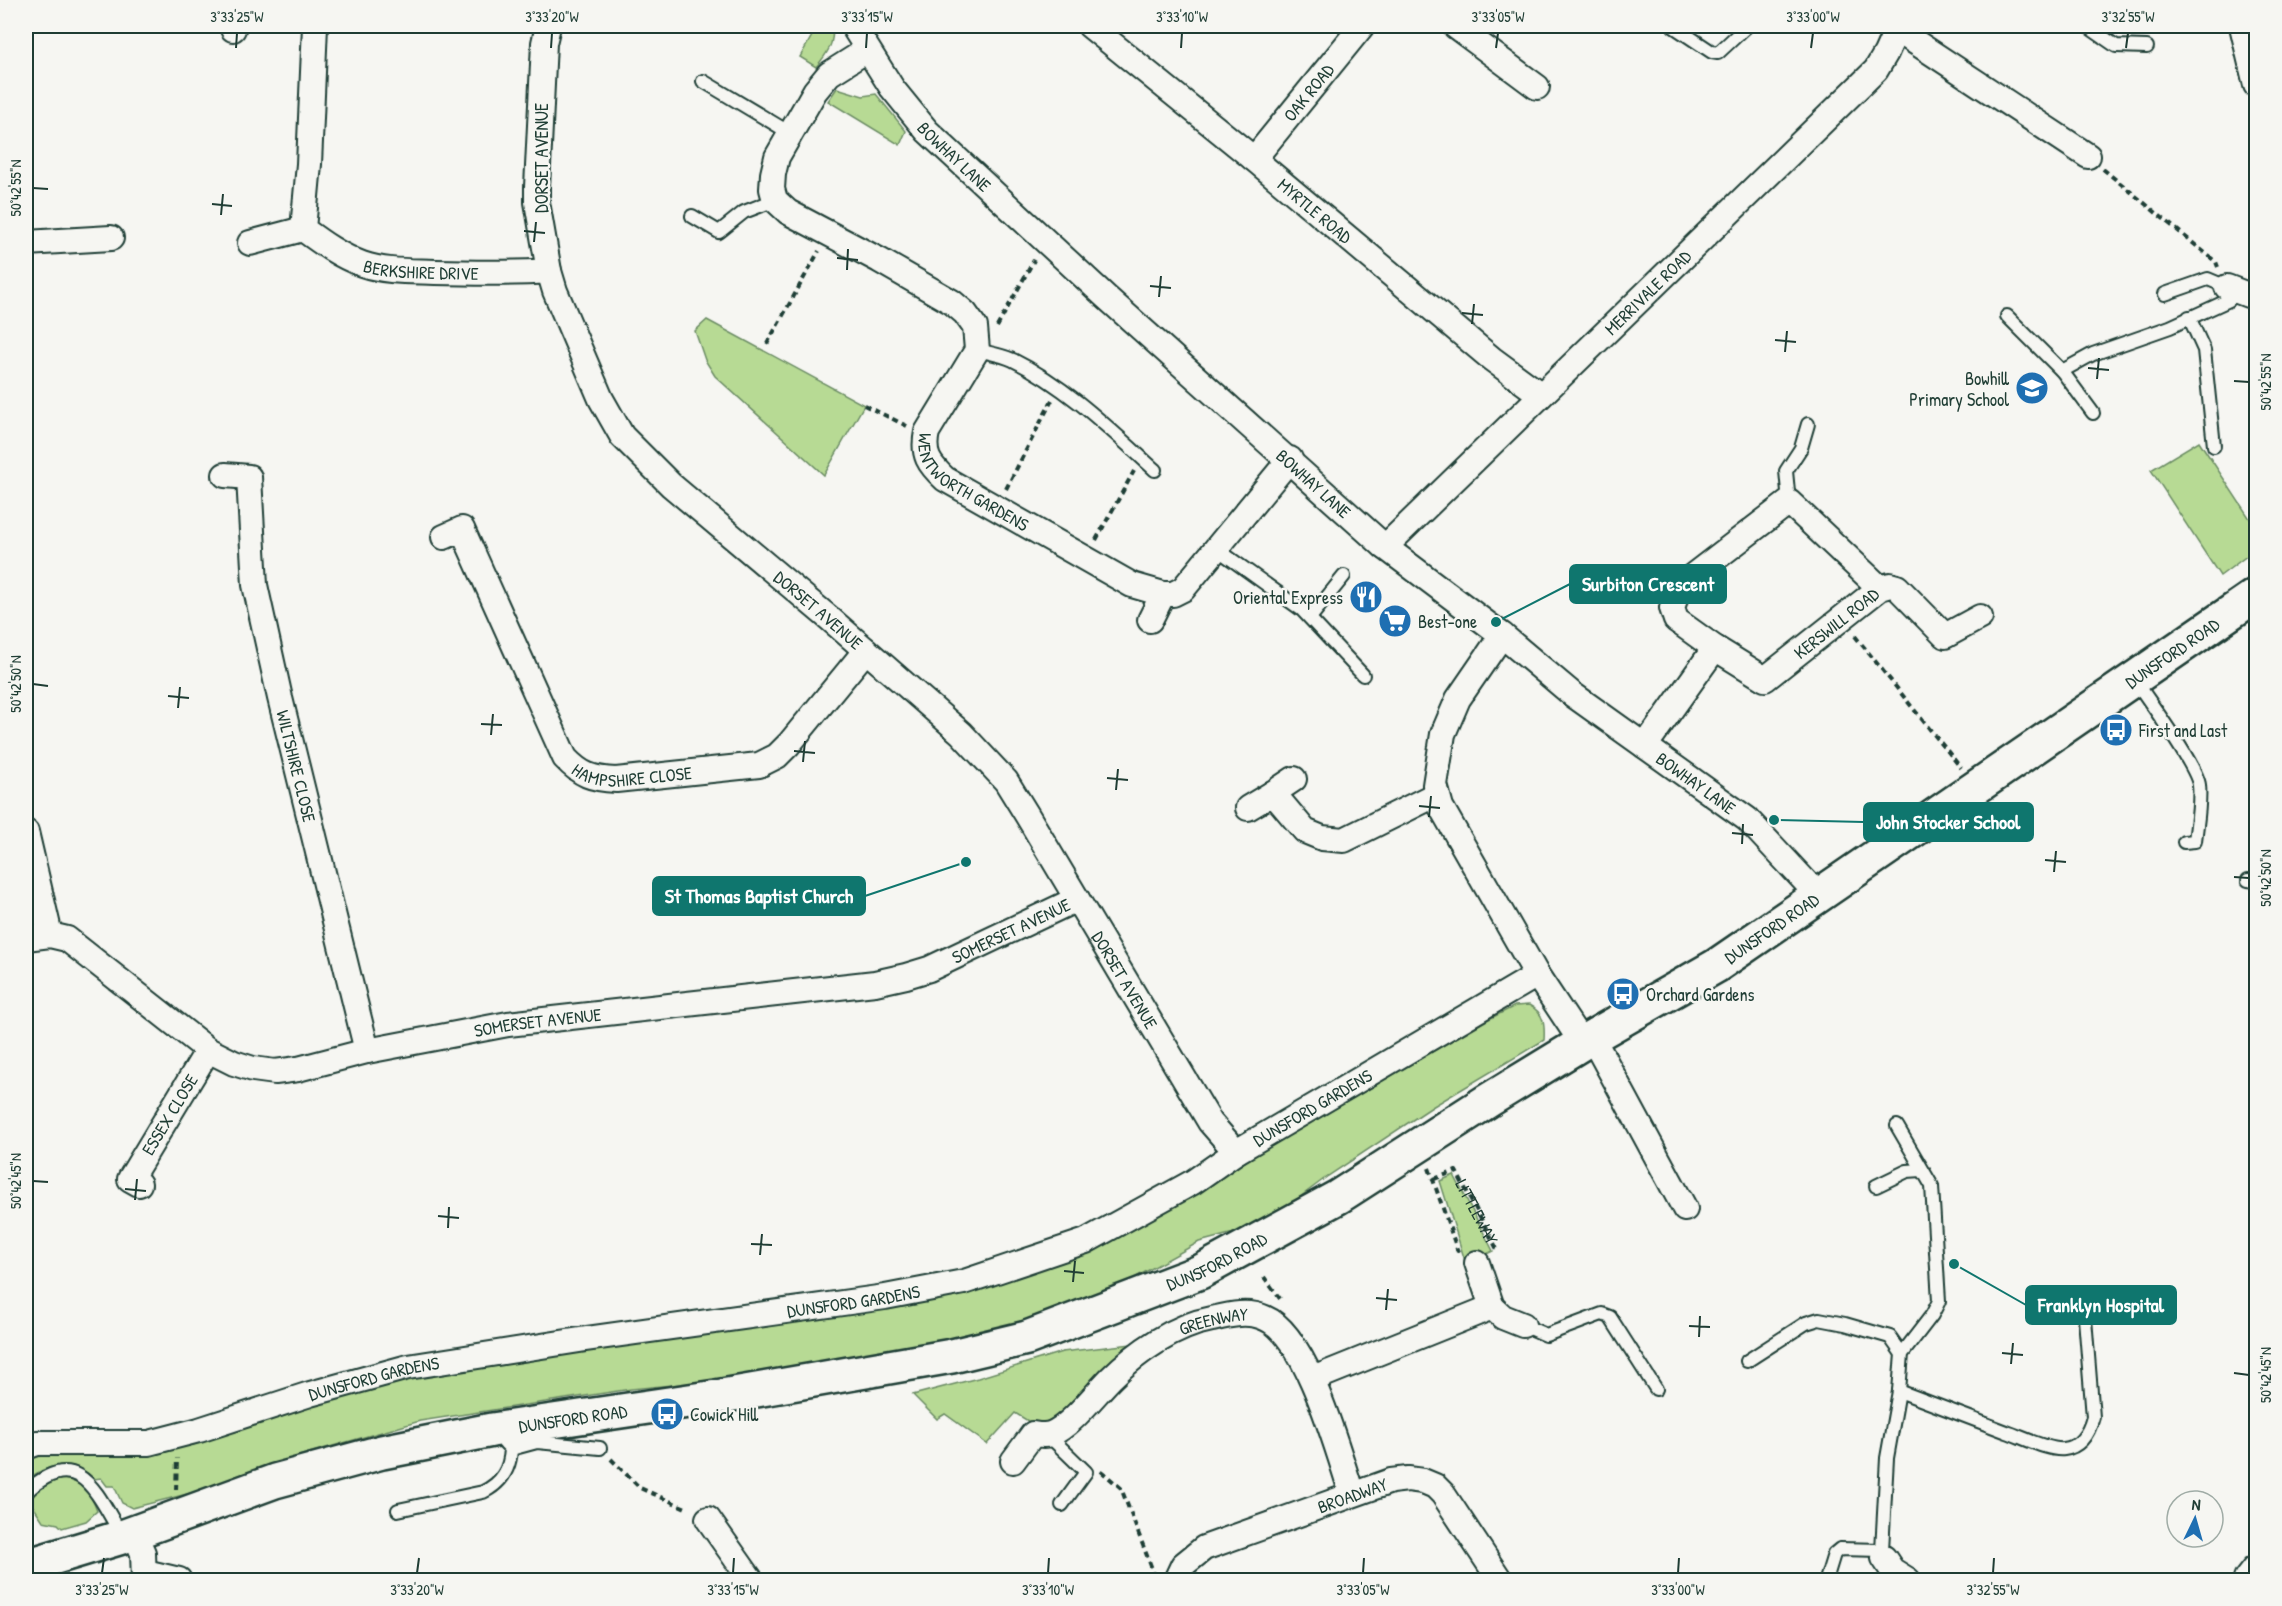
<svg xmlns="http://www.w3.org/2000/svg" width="2282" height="1606" font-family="'Patrick Hand',sans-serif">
	<rect width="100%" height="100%" fill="#f6f6f2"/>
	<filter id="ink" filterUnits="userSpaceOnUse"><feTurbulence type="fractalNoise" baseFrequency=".0167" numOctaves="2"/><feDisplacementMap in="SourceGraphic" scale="12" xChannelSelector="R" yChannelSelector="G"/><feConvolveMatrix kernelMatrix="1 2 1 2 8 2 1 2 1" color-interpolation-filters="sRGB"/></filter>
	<g filter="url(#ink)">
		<g fill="#b7da94" stroke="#6b8c64" stroke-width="1.5">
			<path d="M813,26H832C835,43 827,54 816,67L800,57L813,34Z"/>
			<path d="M837,88L863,96L876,94L906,131L900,145L828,101Z"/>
			<path d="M707,320L864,405L824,475L715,376L705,360L695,331Z"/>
			<path d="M2199,441L2256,528V549L2220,576L2151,470Z"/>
			<path d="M1529,1005C1544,1013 1545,1024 1544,1040L1432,1107L1328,1176L1277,1214L1245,1230L1199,1242L1093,1301L1020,1326L784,1374L631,1389L420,1421L305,1454L191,1493L132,1508L122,1503L114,1486H107L101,1478L94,1479C74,1459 46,1463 26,1481V1453L133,1452L193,1445L381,1382L930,1297L1205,1184L1487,1020L1515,1006Z"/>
			<path d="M1454,1175L1493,1251L1466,1264L1440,1181Z"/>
			<path d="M1132,1344L1084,1388L1060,1414L1051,1420L1038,1423L1028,1421L1015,1413L987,1444L945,1414L937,1419L913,1395L978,1378L1062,1352Z"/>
			<path d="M62,1479C82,1480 91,1494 97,1511L86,1521L62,1528L58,1524L43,1521L33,1506V1497C40,1485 48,1482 62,1479Z"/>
		</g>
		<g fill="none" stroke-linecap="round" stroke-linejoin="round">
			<g stroke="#1f3d34" stroke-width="16">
				<g id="service">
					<path d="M1673,26L1712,52L1718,53L1747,26"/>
					<path d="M2087,26L2116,46L2147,47"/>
					<path d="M703,81L790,133"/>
					<path d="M692,216L719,232L744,212L775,200"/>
					<path d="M2165,294L2208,279L2227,287"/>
					<path d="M2007,316L2062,371L2093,413"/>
					<path d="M2189,317L2204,350L2214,446"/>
					<path d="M977,350C989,353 1002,355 1013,360C1066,386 1111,430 1155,470"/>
					<path d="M2062,371L2093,354L2170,327L2229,300L2237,291"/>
					<path d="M1789,502L1786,471L1801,448L1808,424"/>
					<path d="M1217,549L1302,610L1363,675"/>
					<path d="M1310,618L1344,576"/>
					<path d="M2135,680C2148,700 2197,766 2199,785C2201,803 2197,823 2195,841L2184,842"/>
					<path d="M2248,880L2256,881"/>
					<path d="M1897,1126L1932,1186L1939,1301L1932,1315L1902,1354L1899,1391"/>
					<path d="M1876,1186L1907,1171L1922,1170"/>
					<path d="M1523,1325L1546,1335L1602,1314L1610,1317L1656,1389"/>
					<path d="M1747,1361L1806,1323L1819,1319L1845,1324L1890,1337L1902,1354"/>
					<path d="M1048,1435L1086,1472L1062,1505"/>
					<path d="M505,1443L511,1449L537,1442L600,1448"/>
					<path d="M26,1492C78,1444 96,1492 121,1534"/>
					<path d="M398,1510L483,1492C502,1483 510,1469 511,1449"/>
					<path d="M1884,1558L1882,1550L1887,1458L1899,1391C1935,1405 1971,1418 2007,1432C2022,1437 2049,1451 2064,1449C2081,1447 2089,1432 2093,1417L2083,1294"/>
					<path d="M1826,1580L1834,1554L1840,1549L1882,1550"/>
				</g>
			</g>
			<g stroke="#1f3d34" stroke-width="28">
				<g id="minor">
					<path id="s2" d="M315,26L309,164L303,229C322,243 340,256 362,264C385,272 410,271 435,272C473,273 510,274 549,271"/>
					<path id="s3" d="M548,26L544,43L537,187V202L549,271L555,291L601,399L622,436L671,485L829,618L961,733L1006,781L1027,815L1210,1122L1236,1152"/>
					<path id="s4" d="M853,26L892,88L927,131L1106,297L1385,547L1502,635L1572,694L1747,819L1818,895"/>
					<path id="s5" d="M1090,26L1254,159L1492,359L1541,395"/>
					<path d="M1455,26L1537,87"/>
					<path d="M1891,26L2088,156"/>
					<path d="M2242,26L2256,85"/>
					<path d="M233,29V26"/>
					<path id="s6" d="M867,50L829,74L815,91L777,157L773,174L772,189L775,200L788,212L879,260L952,302L965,313L975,327L977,350L927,432C922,455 929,464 945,479L1132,585L1163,594"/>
					<path id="s7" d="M1254,159L1362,26"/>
					<path d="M26,243L111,238"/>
					<path d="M250,243L303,229"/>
					<path d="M2227,287L2248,295L2256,294"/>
					<path id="s8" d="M225,475L249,477L255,585L280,698L367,1051"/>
					<path id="s9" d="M444,537L462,529L565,758C581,775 592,779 616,780L759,765L777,756L789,744L866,650"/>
					<path id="s10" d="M1385,547L1876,70L1886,53L1898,26"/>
					<path id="s11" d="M1880,588L1789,502L1686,581L1677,593L1672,608L1676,620L1715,648L1765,679L1880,588L1890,585L1897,587L1945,636L1980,617"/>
					<path d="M1150,620L1163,594H1173L1183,589L1290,459"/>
					<path d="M1502,635L1458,699L1443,734L1435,785L1441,807L1537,975"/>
					<path d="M1645,746L1715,648"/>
					<path d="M1273,793L1294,779"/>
					<path d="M1248,808L1273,793L1305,831L1322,838L1344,840L1437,794"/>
					<path d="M26,832L50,935"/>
					<path id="s12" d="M26,938L50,935L67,939L208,1050L234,1063L253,1069L275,1072L298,1069L367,1051L508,1024L875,983L906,976L929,969L1077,899"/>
					<path d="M1592,1037L1685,1209"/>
					<path id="s13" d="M139,1184L130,1179L208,1050"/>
					<path d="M1492,1307L1503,1317L1523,1325"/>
					<path d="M1313,1379L1492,1307L1477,1263"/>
					<path id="s14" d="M26,1447L37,1443H149L199,1430L310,1394L408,1367L586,1339L885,1297L964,1282L1086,1241L1193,1182L1236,1152L1537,975L1582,1043"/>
					<path id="s15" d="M1013,1461L1033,1434C1039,1435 1045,1436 1051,1434C1072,1425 1094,1395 1111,1378C1137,1352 1174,1326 1212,1319C1229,1315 1248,1310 1265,1318C1307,1335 1338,1452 1352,1494"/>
					<path d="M708,1519L751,1580"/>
					<path d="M134,1533L143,1553L144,1580"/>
					<path d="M1884,1558L1892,1570L1908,1580"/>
					<path d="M145,1572L179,1580"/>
					<path id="s16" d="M1176,1580L1183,1565L1204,1548L1391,1481L1408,1479L1423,1481L1435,1486L1443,1494L1500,1580"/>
				</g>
			</g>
			<g stroke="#1f3d34" stroke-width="34">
				<path id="tertiary" d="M2249,1580L2256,1571"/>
			</g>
			<g stroke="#1f3d34" stroke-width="38">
				<g id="secondary">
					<path id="s17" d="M26,1566L122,1537L275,1481L382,1452L492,1430L716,1397L952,1356L1027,1338L1200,1272L1338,1197L1489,1100L1592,1037L1716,966L2256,595"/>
				</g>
			</g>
			<g stroke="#1f3d34" stroke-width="4" stroke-dasharray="6 4.5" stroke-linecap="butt">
				<path d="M2103,169L2216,262L2218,267"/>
				<path d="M997,327L1034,260"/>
				<path d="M767,344L819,251"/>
				<path d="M864,405L907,426"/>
				<path d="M1006,489L1052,400"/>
				<path d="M1096,540L1134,471"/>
				<path d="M1855,636L1961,768"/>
				<path d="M1429,1168L1458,1252"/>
				<path id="s1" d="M1434,1179L1456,1171L1498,1251"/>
				<path d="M1264,1277L1281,1300"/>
				<path d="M611,1459L640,1488L688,1509"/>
				<path d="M1101,1471L1121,1488L1154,1574"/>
				<path d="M176,1490L177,1458"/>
			</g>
			<use href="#service" stroke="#f6f6f2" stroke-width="12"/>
			<use href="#minor" stroke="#f6f6f2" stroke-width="24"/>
			<use href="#tertiary" stroke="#f6f6f2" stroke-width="30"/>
			<use href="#secondary" stroke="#f6f6f2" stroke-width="33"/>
		</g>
	</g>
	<path fill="none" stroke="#1f3d34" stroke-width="2" d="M236,48L237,33M551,48L552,33M866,48L867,33M1181,48L1182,33M1496,48L1498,33M1811,48L1813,33M2126,48L2128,33M33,188L48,189M212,204L232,206M221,215L223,194M524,231L545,233M534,242L536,222M837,258L858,260M847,270L848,249M1150,286L1171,288M1159,297L1161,276M1462,313L1483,315M1472,324L1474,304M1775,340L1796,342M1785,352L1787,331M2088,368L2109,370M2097,379L2099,358M2234,381L2249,382M33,684L48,686M168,696L189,698M178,708L180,687M481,724L502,725M491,735L493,714M794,751L815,753M803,762L805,741M1107,778L1128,780M1116,790L1118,769M1419,806L1440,808M1429,817L1431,796M1732,833L1753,835M1742,844L1743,824M2045,860L2066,862M2054,872L2056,851M2234,877L2249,878M33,1181L48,1182M125,1189L146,1191M135,1200L137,1179M438,1216L459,1218M448,1228L449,1207M751,1244L772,1245M760,1255L762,1234M1064,1271L1084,1273M1073,1282L1075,1261M1376,1298L1397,1300M1386,1310L1388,1289M1689,1326L1710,1327M1699,1337L1700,1316M2002,1353L2023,1355M2011,1364L2013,1343M2234,1373L2249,1375M102,1573L104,1558M417,1573L419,1558M733,1573L734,1558M1048,1573L1049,1558M1363,1573L1364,1558M1678,1573L1679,1558M1993,1573L1994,1558"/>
	<defs>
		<g id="school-disc" transform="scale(1.725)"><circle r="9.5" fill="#1f6fb2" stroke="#f6f6f2"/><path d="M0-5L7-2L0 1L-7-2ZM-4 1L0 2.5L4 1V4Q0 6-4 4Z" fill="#fff"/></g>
		<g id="restaurant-disc" transform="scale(1.725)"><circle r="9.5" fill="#1f6fb2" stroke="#f6f6f2"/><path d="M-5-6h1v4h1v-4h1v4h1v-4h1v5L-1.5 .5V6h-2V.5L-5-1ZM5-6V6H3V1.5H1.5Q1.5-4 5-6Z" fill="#fff"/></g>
		<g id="supermarket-disc" transform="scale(1.725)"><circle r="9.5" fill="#1f6fb2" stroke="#f6f6f2"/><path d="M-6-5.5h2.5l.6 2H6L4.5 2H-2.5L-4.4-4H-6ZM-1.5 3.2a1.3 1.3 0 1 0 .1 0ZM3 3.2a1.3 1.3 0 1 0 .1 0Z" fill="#fff"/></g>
		<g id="bus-disc" transform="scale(1.725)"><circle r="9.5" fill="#1f6fb2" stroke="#f6f6f2"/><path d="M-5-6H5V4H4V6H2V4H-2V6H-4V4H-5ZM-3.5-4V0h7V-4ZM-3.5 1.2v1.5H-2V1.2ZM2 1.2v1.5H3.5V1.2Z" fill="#fff"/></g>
	</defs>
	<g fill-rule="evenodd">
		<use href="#school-disc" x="2032" y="388"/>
		<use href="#restaurant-disc" x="1366" y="597"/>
		<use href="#supermarket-disc" x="1395" y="621"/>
		<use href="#bus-disc" x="2116" y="730"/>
		<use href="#bus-disc" x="1623" y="994"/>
		<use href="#bus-disc" x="667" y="1414"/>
	</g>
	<g text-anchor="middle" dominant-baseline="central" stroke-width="5" stroke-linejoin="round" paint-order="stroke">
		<g font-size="18" fill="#1f3d34" stroke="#f6f6f2">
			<text stroke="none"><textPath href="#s7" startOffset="86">OAK ROAD</textPath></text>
			<text stroke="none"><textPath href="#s4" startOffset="166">BOWHAY LANE</textPath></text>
			<text transform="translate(541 158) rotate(-90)">DORSET AVENUE</text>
			<text stroke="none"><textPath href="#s5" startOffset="291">MYRTLE ROAD</textPath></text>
			<text stroke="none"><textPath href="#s2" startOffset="332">BERKSHIRE DRIVE</textPath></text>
			<text stroke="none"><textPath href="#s10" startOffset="366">MERRIVALE ROAD</textPath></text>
			<text stroke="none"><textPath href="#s6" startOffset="620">WENTWORTH GARDENS</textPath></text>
			<text stroke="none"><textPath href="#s4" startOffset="652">BOWHAY LANE</textPath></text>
			<text stroke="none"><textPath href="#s3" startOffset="690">DORSET AVENUE</textPath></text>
			<text stroke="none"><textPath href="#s11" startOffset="496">KERSWILL ROAD</textPath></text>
			<text stroke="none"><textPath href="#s17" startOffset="2368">DUNSFORD ROAD</textPath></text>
			<text stroke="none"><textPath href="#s8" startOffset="318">WILTSHIRE CLOSE</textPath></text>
			<text stroke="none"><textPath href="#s9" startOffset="344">HAMPSHIRE CLOSE</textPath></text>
			<text stroke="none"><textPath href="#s4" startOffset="1138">BOWHAY LANE</textPath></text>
			<text stroke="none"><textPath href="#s17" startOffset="1882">DUNSFORD ROAD</textPath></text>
			<text stroke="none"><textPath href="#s12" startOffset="1046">SOMERSET AVENUE</textPath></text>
			<text stroke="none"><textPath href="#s3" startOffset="1176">DORSET AVENUE</textPath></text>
			<text stroke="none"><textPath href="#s12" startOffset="560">SOMERSET AVENUE</textPath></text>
			<text stroke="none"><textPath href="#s14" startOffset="1348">DUNSFORD GARDENS</textPath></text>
			<text stroke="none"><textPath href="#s13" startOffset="86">ESSEX CLOSE</textPath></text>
			<text stroke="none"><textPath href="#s1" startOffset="69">LITTLEWAY</textPath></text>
			<text stroke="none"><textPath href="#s17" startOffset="1234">DUNSFORD ROAD</textPath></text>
			<text stroke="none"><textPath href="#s14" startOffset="844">DUNSFORD GARDENS</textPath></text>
			<text stroke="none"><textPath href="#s15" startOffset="254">GREENWAY</textPath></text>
			<text stroke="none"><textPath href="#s14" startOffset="358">DUNSFORD GARDENS</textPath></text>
			<text stroke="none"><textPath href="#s17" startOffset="568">DUNSFORD ROAD</textPath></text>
			<text stroke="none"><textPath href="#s16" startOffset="201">BROADWAY</textPath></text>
		</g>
		<g font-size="18" fill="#1f3d34" stroke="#f6f6f2" text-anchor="start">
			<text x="2009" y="378" text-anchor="end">Bowhill<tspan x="2009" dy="21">Primary School</tspan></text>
			<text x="1343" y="597" text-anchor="end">Oriental Express</text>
			<text x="1418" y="621">Best-one</text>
			<text x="2139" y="730">First and Last</text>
			<text x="1646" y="994">Orchard Gardens</text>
			<text x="690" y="1414">Cowick Hill</text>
		</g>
	</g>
	<path fill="none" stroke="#0f766e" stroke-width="2" d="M1496 622L1570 584M1774 820L1864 822M966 862L865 896M1954 1264L2026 1305"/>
	<g fill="#0f766e" stroke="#f6f6f2" stroke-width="2">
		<circle cx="1496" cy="622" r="6"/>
		<circle cx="1774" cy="820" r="6"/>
		<circle cx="966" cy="862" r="6"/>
		<circle cx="1954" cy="1264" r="6"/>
	</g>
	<g fill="#0f766e" stroke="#0f766e" stroke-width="2">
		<rect x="1570" y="565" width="156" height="38" rx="6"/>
		<rect x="1864" y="803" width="169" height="38" rx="6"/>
		<rect x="653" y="877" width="212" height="38" rx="6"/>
		<rect x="2026" y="1286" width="150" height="38" rx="6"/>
	</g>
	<g font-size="20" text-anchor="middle" font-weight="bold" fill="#fff">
		<text x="1648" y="591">Surbiton Crescent</text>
		<text x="1948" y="829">John Stocker School</text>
		<text x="759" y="903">St Thomas Baptist Church</text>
		<text x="2101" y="1312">Franklyn Hospital</text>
	</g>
	<rect width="2282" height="1606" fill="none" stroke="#f6f6f2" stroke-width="66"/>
	<g transform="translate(2195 1519) rotate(5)"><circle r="28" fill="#f6f6f2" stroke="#a0aca6" stroke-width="1.5"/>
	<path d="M0-4.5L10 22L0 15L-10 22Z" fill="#1f6fb2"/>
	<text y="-9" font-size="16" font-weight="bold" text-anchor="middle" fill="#1f3d34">N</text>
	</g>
	<rect x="33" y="33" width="2216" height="1540" fill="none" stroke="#1f3d34" stroke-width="2"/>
	<g font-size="15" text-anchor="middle" fill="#1f3d34">
		<text x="237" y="22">3°33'25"W</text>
		<text x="552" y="22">3°33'20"W</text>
		<text x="867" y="22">3°33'15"W</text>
		<text x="1182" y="22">3°33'10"W</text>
		<text x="1498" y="22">3°33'05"W</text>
		<text x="1813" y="22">3°33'00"W</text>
		<text x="2128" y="22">3°32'55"W</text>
		<text transform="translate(16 188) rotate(-90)" y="5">50°42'55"N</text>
		<text transform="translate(2266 382) rotate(-90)" y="5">50°42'55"N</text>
		<text transform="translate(16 684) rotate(-90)" y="5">50°42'50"N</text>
		<text transform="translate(2266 878) rotate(-90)" y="5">50°42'50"N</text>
		<text transform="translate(16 1181) rotate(-90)" y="5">50°42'45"N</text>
		<text transform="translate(2266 1375) rotate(-90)" y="5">50°42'45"N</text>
		<text x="102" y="1595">3°33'25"W</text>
		<text x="417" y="1595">3°33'20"W</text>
		<text x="733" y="1595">3°33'15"W</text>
		<text x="1048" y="1595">3°33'10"W</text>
		<text x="1363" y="1595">3°33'05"W</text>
		<text x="1678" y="1595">3°33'00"W</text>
		<text x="1993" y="1595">3°32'55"W</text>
	</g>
</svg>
